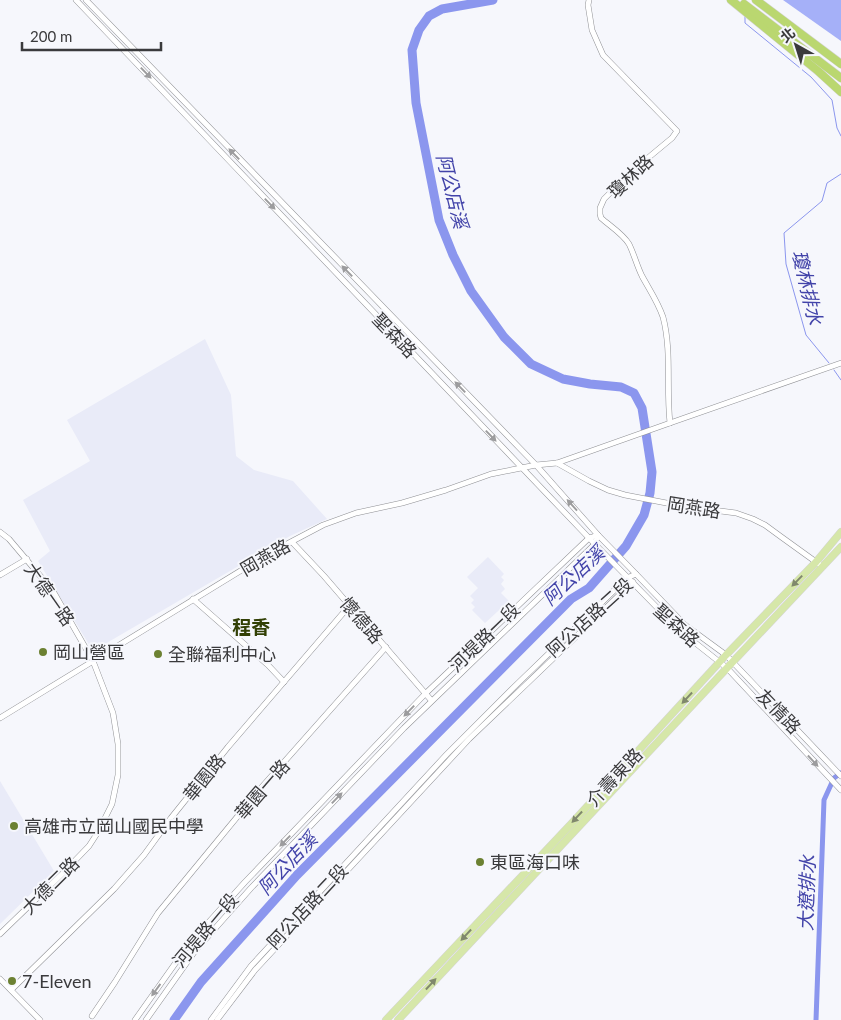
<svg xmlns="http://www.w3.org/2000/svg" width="841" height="1020" font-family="Lato,'Noto Sans TC',sans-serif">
	<rect width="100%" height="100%" fill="#f6f7fc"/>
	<g fill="#e9ebf8">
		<path d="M205,339L231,395L236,456L254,470L293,481L327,519L290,536L93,651L38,561L50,551L23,500L90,461L67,420Z"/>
		<path d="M488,557L504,574L501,577L504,580L501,584L505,589L501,593L509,601L485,623L472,610L475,607L471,603L474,600L470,596L478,588L467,577Z"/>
		<path d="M0,781L54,871L0,924Z"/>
	</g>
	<path fill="#a5b0f8" d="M783,0H841V41Z"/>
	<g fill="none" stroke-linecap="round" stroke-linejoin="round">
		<g stroke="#8b96ee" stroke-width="1">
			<path d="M745,16V23L811,77L832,100L837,128L841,136"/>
			<path d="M829,363L806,335L786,264L784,233L822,201L827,183L841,174"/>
			<path d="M834,370L841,380"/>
		</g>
		<path stroke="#8b96ee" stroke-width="5" d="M816,1020L824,800L834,778L841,773"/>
		<path stroke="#8b96ee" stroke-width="9" d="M174,1020L201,982L297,875L571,599L589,588L626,546L644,515L650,493L652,472L642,408L634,393L621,387L590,384L563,379L531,364L504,337L471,291L453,255L439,220L416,103L412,50L419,30L429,16L442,9L493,0"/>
		<g stroke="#8f9094" stroke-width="6">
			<g id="minor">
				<path d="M76,0L589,538L679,630L727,668L841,790"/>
				<path d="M86,0L536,465L598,535L636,574L685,625L726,655L841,776"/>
				<path d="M670,423L841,363"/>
				<path d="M557,463L589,481L608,490L625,495L682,506L736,513L753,519L765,525L780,536L823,567"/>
				<path d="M0,532L9,539L53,591L93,661L113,713L118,744V775L112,804L98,832L89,846L62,874L0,934"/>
				<path d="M292,542L324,576L431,700"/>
				<path d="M0,575L27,559"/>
				<path d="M193,599L268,665L284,682"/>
				<path d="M0,718L268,554L323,525L356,513L402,503L446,490L491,474L536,465L557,463L670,423C666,388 672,351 663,317C658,302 649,289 642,276C637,266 634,254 629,244C623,234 610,226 601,218L600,214V208L604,199L631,172L672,138L677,131L603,55L592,30L588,5L589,0"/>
				<path d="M0,979L40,1020"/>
				<path d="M11,990L114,889L144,855L171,818L228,747L350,605"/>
				<path d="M92,1016L115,982L158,913L261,788L386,647"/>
				<path d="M135,1020L189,944L245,882L425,694L589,538L598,535"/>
				<path d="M146,1020L195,951L251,888L404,728L595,544L598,535"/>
				<path d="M211,1020L251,966L447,754L514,687L627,578L636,574"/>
				<path d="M217,1020L255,970L469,739L633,582"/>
			</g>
		</g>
		<g stroke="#d4d4d4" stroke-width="8">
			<g id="major">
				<path d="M386,1020L572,823L726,655L816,562L841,532"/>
				<path d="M398,1020L727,668L841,547"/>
			</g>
		</g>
		<g stroke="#d4d4d4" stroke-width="9">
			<g id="highway">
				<path d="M731,0L818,71L841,92"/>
				<path d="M756,0L841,64"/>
				<path d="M744,4L841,78"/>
			</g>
		</g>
		<use href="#minor" stroke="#fff" stroke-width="5"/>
		<use href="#major" stroke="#d6e7a9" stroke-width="7"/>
		<use href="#highway" stroke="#bad770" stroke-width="8"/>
	</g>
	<defs><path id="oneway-solid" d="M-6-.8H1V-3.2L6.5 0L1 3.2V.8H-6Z" transform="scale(1.25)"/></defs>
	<g fill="#9c9c9e">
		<use href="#oneway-solid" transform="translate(146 73) rotate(46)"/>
		<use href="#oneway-solid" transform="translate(234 154) rotate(-134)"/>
		<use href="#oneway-solid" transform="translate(270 204) rotate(46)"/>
		<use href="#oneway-solid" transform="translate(347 271) rotate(-134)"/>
		<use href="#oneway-solid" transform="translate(460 387) rotate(-134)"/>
		<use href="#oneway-solid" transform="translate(491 436) rotate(46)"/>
		<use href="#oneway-solid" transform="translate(572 505) rotate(-132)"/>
		<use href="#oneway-solid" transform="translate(409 711) rotate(134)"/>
		<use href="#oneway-solid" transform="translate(813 761) rotate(47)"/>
		<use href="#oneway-solid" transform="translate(337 798) rotate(-46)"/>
		<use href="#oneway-solid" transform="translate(285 841) rotate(134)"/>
		<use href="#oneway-solid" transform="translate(156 990) rotate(126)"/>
	</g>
	<g fill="#80886d">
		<use href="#oneway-solid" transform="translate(797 581) rotate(134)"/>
		<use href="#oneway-solid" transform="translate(687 698) rotate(133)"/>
		<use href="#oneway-solid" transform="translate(577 817) rotate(133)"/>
		<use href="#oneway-solid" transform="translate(466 935) rotate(133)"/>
		<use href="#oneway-solid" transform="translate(431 984) rotate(-47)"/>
	</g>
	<g fill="#6c8132" stroke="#f6f7fc" stroke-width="2">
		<circle cx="43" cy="652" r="5"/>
		<circle cx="158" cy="654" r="5"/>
		<circle cx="14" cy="826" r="5"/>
		<circle cx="480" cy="862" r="5"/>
		<circle cx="12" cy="981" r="5"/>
	</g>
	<g text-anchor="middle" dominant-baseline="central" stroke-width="4" stroke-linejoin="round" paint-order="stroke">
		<g font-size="18" fill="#3a3a3c" stroke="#f6f7fc">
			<text transform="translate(630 176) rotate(-43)">瓊林路</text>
			<text transform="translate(395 335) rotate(46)">聖森路</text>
			<text transform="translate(694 507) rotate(9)">岡燕路</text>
			<text transform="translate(265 557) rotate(-30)">岡燕路</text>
			<text transform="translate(50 594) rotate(55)">大德一路</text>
			<text transform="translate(589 617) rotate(-42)">阿公店路二段</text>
			<text transform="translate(362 620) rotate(49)">懷德路</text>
			<text transform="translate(677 625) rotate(42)">聖森路</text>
			<text transform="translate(484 637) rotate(-44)">河堤路一段</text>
			<text transform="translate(779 711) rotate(46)">友情路</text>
			<text transform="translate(204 777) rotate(-51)">華園路</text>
			<text transform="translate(614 777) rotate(-47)">介壽東路</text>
			<text transform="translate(262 789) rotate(-49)">華園一路</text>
			<text transform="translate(50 885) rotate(-45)">大德二路</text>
			<text transform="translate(307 906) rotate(-47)">阿公店路二段</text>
			<text transform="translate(205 930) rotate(-50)">河堤路一段</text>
		</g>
		<g font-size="18" fill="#3a3a3c" stroke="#f6f7fc" text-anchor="start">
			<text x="53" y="652">岡山營區</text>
			<text x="168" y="654">全聯福利中心</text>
			<text x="24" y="826">高雄市立岡山國民中學</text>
			<text x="490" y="862">東區海口味</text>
			<text x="22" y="981">7-Eleven</text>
		</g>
		<g font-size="19" font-style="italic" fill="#4243a9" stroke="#f6f7fc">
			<text transform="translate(453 191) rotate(76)">阿公店溪</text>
			<text transform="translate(808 287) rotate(77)">瓊林排水</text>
			<text transform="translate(573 575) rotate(-43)">阿公店溪</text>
			<text transform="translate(287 863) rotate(-47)">阿公店溪</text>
			<text transform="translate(806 893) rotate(-88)">大遼排水</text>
		</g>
		<g font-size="19" font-weight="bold" fill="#324005" stroke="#f6f7fc">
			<text x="251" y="626">程香</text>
		</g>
	</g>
	<g transform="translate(796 45) rotate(321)" stroke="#f6f7fc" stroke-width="4" paint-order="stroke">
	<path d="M0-4L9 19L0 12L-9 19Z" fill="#3a3a3c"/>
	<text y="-8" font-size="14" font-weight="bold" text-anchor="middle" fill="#3a3a3c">北</text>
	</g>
	<path d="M22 42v8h139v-8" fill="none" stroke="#3a3a3c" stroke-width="2.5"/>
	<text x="30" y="42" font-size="15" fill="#3a3a3c" stroke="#f6f7fc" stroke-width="4" paint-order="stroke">200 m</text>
</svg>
